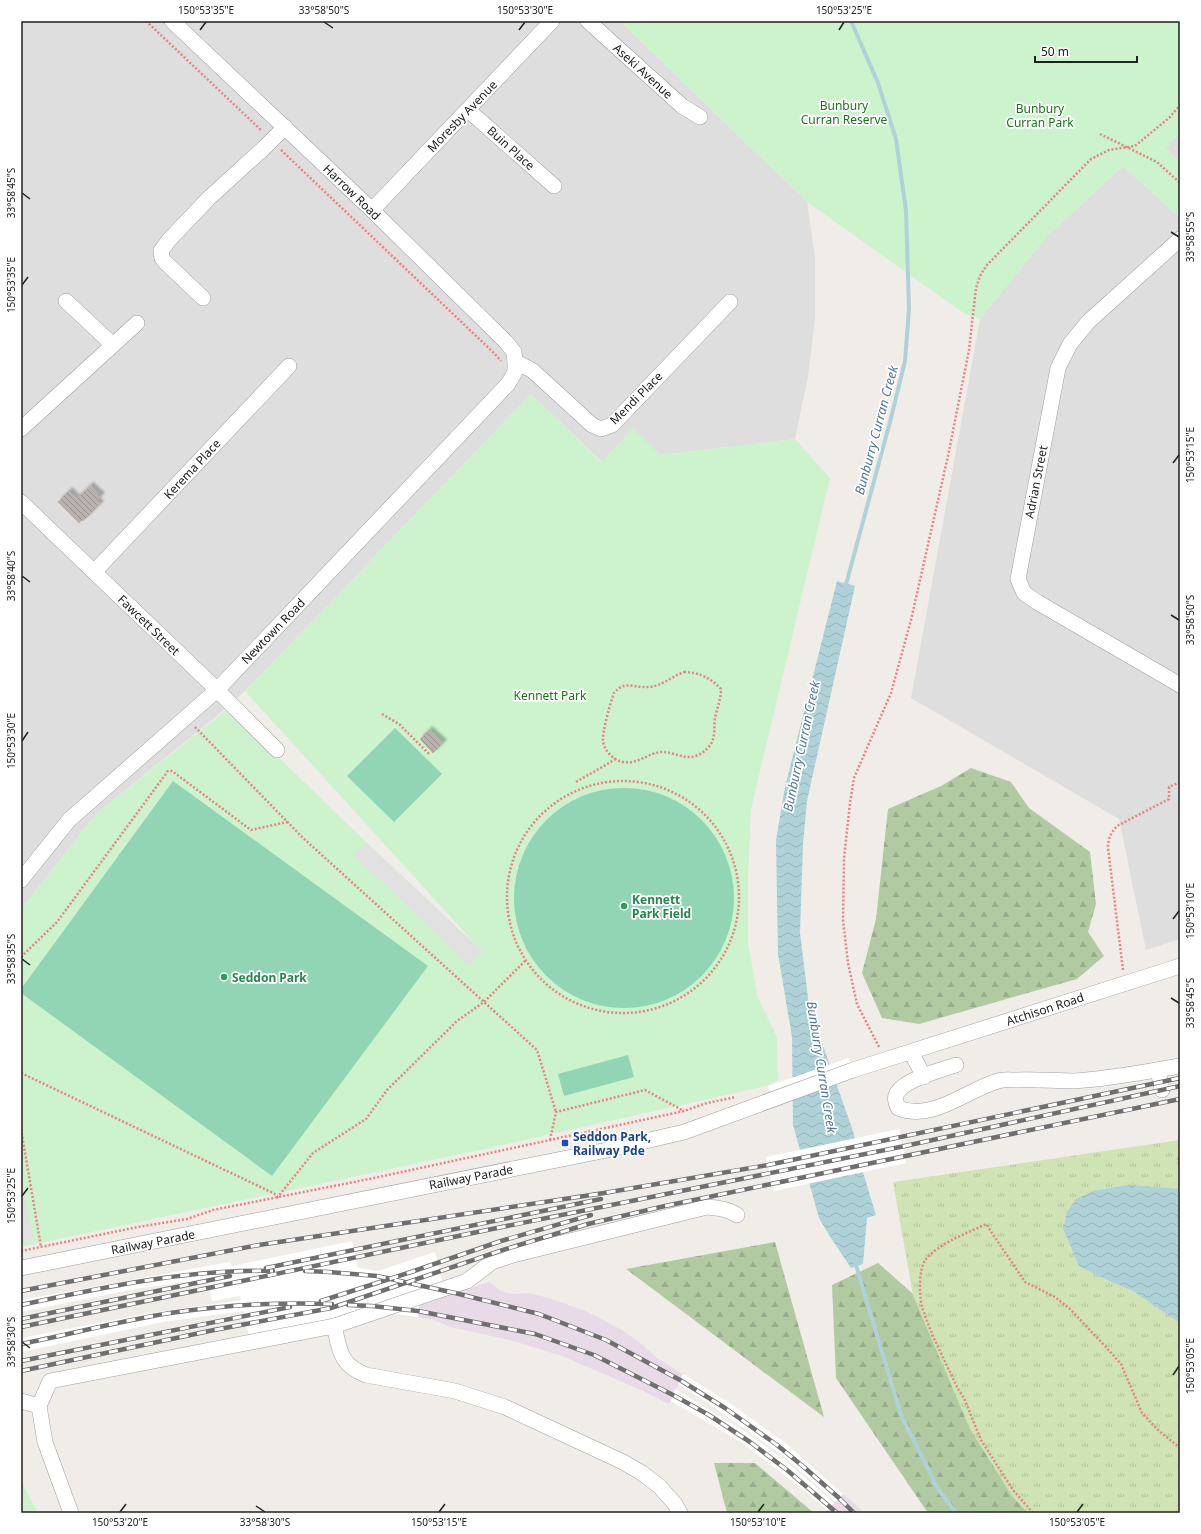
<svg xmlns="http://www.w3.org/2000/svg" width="1201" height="1534" font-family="'Noto Sans',sans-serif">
	<defs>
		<pattern id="grass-tufts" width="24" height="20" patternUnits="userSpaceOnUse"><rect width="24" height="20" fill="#cfe3b5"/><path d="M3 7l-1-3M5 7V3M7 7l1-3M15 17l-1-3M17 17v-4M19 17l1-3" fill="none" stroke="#b1c29b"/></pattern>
		<pattern id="forest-firs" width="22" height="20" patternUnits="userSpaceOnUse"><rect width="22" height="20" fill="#b1caa2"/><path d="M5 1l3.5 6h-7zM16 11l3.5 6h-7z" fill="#98ad8b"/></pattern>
		<pattern id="water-waves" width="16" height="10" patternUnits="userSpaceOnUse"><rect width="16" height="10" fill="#afd2d8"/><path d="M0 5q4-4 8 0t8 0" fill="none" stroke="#96b4b9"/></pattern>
		<pattern id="building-back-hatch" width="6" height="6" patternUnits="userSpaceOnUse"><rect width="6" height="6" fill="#b9b2ae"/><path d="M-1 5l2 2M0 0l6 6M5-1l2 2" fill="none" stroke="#96908d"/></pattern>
		<filter id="shadow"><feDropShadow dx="3.5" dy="-3.5" stdDeviation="1" flood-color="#0004"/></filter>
	</defs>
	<rect width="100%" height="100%" fill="#f0ede8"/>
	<g fill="#dedede">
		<path d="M21,21H620L807,202L815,257V318L808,377L795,439L602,462L531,394L245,691L218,715L96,814L21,909Z"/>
		<path d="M1180,133V162L1165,148Z"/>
		<path d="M1123,166L1180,218V939L1146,950L1119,819L911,698L980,319L1047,236Z"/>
	</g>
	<g fill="#e8dbe7">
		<path d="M489,1282L501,1291L513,1294L529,1293L549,1298L588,1312L622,1330L643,1345L657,1358L683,1374L671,1401L668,1404L643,1391L562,1356L510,1340L450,1327L434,1320L418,1317L419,1304Z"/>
		<path d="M843,1494L859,1508L865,1513H829L827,1510Z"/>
	</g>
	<path fill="url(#grass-tufts)" d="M1180,1140V1513H1008L917,1318L893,1182Z"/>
	<g fill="url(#forest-firs)">
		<path d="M971,768L1011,782L1029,808L1090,852L1096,904L1088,932L1104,956L1077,979L919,1024L882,1018L862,973L876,919L888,809L941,786Z"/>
		<path d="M775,1242L824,1417L626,1269Z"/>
		<path d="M878,1263L912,1293L970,1429L1012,1496L1028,1513H928L836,1378L832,1285Z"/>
		<path d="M714,1463H755L814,1513H727Z"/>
	</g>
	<g fill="#ccf3cc">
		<path d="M620,21H1180V133L1166,148L1180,162V218L1123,166L1047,236L980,319L965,314L807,202Z"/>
		<path d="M531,394L601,462L633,428L660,455L795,439L830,478L751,809L748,875V943L758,998L777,1037L778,1080L766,1086L480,1150L21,1247V909L96,814L225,711L236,716L367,843L478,947L245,691Z"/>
		<path d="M21,1481L38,1513H21Z"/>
	</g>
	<g fill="#91d5b5">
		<path d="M395,728L442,774L394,822L347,776Z"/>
		<path d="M173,781L428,966L272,1176L21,993V989Z"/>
		<circle cx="624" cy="898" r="110"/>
		<path d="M628,1055L634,1077L564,1096L558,1074Z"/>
	</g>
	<g fill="#e1e1e1">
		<path d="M367,843L483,952L469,965L354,855Z"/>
		<path d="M21,1178L34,1240L21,1243Z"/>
	</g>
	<g fill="url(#water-waves)">
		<path d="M837,581L855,586L807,801L803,844L800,933L809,1006L853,1131L862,1169L876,1215L867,1218L863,1264L851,1268L829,1235L819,1218L793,1125L792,1037L778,954L777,898L776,840L785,787Z"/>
		<path d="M1128,1185L1180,1189V1323L1133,1291L1105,1279L1079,1266L1063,1228L1067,1212L1076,1199L1093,1191Z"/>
	</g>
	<g fill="#fff">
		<path d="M849,1058L856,1077L775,1106L768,1086Z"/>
		<path d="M899,1129L906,1163L774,1191L766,1157Z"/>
		<path d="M352,1241L358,1268L378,1271L435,1252L443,1284L468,1289L419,1304L418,1317L364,1310L330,1321L249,1338L244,1311L163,1322L21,1352V1338L145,1314L241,1300L240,1296L212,1301L208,1279L135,1289L21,1312V1300L230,1262L232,1266Z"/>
		<path d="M683,1374L734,1406L784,1442L843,1494L836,1502L782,1455L714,1407L678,1384Z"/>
		<path d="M675,1389L744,1431L786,1461L834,1503L827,1510L800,1487L741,1442L671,1401Z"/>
	</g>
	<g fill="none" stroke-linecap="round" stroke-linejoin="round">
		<g stroke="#afd2d8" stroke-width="4">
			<path d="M845,588L890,422L905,361L909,309L906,211L896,139L878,83L851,21"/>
			<path d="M855,1262L901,1415L938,1489L956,1513"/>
		</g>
	</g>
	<g fill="url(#building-back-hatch)" stroke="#c0b3ac" filter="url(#shadow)">
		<path d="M90,486L101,496L96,501L100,504L83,521L82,520L79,523L58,502L69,491L76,499Z"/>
		<path d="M429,730L443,743L433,753L420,739Z"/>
	</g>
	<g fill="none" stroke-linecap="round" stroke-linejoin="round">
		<g stroke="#9e9e9e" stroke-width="16">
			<g id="minor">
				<path d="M588,21L682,106L700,117"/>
				<path d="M468,110L554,186"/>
				<path d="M372,210L552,21"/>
				<path d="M1180,239L1088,322L1070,344L1058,368L1018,579L1024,593L1037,602L1180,685"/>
				<path d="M203,298L165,262L162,258L161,251L169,240L209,198L265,147L285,127"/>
				<path d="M113,345L137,323"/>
				<path d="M515,361L533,371L592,425L601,429L612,425L730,302"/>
				<path d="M21,429L113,345L66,301"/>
				<path d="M21,502L210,683L277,750"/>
				<path d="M94,572L289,366"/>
				<path d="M21,880L69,820L217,690L508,384L515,372V361L514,352L506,342L372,210L172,21"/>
				<path d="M911,1052L924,1077"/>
				<path d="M956,1065C941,1070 905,1079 897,1093C894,1098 896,1103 898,1108C933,1122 966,1090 998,1081C1003,1079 1010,1080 1016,1080C1035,1079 1055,1081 1074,1081C1110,1079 1145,1072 1180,1066"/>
				<path d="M1158,1070L1162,1090"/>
				<path d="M21,1268L607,1150L684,1132L853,1070L1180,966"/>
				<path d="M334,1326C340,1351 340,1365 366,1375L455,1391L505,1407L623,1462L642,1473L660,1487L675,1504L680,1513"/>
				<path d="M21,1401L39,1406L50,1381L334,1326L467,1281L492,1262L513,1255L707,1207C718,1208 728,1209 737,1215"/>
				<path d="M39,1406L45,1442L71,1513"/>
			</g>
		</g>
		<g stroke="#e98280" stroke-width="2.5" stroke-dasharray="2 2" stroke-linecap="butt">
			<path d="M146,21L262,131"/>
			<path d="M1100,134L1157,162L1180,183"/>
			<path d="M281,150L495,354L501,361"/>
			<path d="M684,672C698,672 711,678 721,689C721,699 717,708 715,718C714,726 715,735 712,742C709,748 702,754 696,756C684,760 672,751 660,752C648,754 637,764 625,762C615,762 604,751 603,741C602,733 611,700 614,693C616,691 618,689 621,687C628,683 639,688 648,687C661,687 672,676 684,672Z"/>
			<path d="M382,714L399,724L429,754"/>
			<path d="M195,727L303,838L537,1050L556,1112"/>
			<circle cx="623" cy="897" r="116"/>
			<path d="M576,782C589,774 602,768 615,759"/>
			<path d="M21,957L57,922L168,771H172L251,830L287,822"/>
			<path d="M1123,970L1108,848C1108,838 1111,833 1117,826L1169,799V787L1180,782"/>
			<path d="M879,1047L857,1004L848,963L843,920L844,858L850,803L854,778L891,693L911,620L948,456L969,350L976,288L980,276L986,266L1091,159L1109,150L1135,146L1170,117L1180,105"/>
			<path d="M21,1073L271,1192L278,1196"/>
			<path d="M21,1129L41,1247"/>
			<path d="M550,1140L556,1112L645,1090L684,1111"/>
			<path d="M1180,1154L1178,1161L1180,1165"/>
			<path d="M277,1198L313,1153L366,1119L387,1090L457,1021L484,1002L526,960"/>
			<path d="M21,1251L138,1227L187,1219L213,1210L374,1178L564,1137L684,1111L707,1103L736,1097"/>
			<path d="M1033,1513L1013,1490L981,1440L964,1398L958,1389C946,1363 932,1337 923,1310C919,1299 918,1269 926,1259C941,1242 966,1234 986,1224L1025,1282L1055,1297L1071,1310L1105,1346L1121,1364L1142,1413L1159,1431L1180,1448"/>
		</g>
		<use href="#minor" stroke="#fff" stroke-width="15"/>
		<g stroke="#6f6f6f" stroke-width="4.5">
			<g id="rail">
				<path d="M266,1268L601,1199"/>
				<path d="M305,1271L329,1272L377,1276L455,1293L539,1314L606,1340L680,1380L725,1408L777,1445L805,1468L839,1498L854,1513"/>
				<path d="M21,1291L259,1245L604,1193L768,1165L1180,1078"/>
				<path d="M321,1301L414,1271L501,1241L591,1215"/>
				<path d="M21,1305C104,1287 188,1269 273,1271"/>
				<path d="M348,1305L372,1306L418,1311L535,1334L594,1355L673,1395L709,1415L750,1442L787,1470L837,1513"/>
				<path d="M21,1319L230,1276"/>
				<path d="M21,1327L492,1229L905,1146L1180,1086"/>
				<path d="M21,1344C71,1334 120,1321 170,1313C224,1305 278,1302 332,1304"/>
				<path d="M21,1361L290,1307"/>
				<path d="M21,1371L214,1330L331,1308L503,1250L588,1224L665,1206L1180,1099"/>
			</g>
		</g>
		<use href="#rail" stroke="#fff" stroke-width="3" stroke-dasharray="9" stroke-linecap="butt"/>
	</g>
	<path fill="none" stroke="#212121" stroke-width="1.5" d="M324,22L333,28M200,30L206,22M519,30L525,22M839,30L844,22M22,193L30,199M1171,232L1179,237M22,285L28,277M1173,463L1179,455M22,576L30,582M1171,615L1179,620M22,741L28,732M1173,919L1179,911M22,959L30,965M1171,998L1179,1003M22,1196L28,1188M22,1342L30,1348M1173,1375L1179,1366M256,1506L265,1512M120,1512L126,1504M439,1512L445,1504M758,1512L764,1504M1077,1512L1083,1504"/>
	<g fill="#2e9e5b" stroke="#fff" stroke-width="1.5">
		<circle cx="624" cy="906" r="4"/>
		<circle cx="224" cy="977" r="4"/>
	</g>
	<rect fill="#1a4fb4" stroke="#fff" stroke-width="1.5" x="561" y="1139" width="8" height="8" rx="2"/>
	<g text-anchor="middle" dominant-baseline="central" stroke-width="3.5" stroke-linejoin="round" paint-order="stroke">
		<g font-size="12" fill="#212121" stroke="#fff">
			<text transform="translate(643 71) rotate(42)">Aseki Avenue</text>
			<text transform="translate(462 116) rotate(-46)">Moresby Avenue</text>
			<text transform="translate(511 148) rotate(42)">Buin Place</text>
			<text transform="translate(352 192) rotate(44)">Harrow Road</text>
			<text transform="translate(636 398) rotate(-45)">Mendi Place</text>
			<text transform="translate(192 469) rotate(-47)">Kerema Place</text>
			<text transform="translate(1036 482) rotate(-79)">Adrian Street</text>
			<text transform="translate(149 625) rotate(44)">Fawcett Street</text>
			<text transform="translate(273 631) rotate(-46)">Newtown Road</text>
			<text transform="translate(1045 1009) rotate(-18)">Atchison Road</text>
			<text transform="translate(471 1177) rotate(-11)">Railway Parade</text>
			<text transform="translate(153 1242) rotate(-11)">Railway Parade</text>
		</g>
		<g font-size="12" fill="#1a731a" stroke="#fff">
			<text x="844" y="105">Bunbury<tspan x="844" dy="14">Curran Reserve</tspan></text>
			<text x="1040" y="108">Bunbury<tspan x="1040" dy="14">Curran Park</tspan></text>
			<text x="550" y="695">Kennett Park</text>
		</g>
		<g font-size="12" font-weight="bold" fill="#27864d" stroke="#fff" text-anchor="start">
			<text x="632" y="899">Kennett<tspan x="632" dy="14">Park Field</tspan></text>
			<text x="232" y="977">Seddon Park</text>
		</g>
		<g font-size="12" font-weight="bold" fill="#164399" stroke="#fff" text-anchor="start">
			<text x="573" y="1136">Seddon Park,<tspan x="573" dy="14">Railway Pde</tspan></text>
		</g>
		<g font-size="13" font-style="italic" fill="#517996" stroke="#fff">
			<text transform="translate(876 430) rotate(-75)">Bunburry Curran Creek</text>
			<text transform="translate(801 746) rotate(-78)">Bunburry Curran Creek</text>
			<text transform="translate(822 1067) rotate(81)">Bunburry Curran Creek</text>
		</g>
	</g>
	<rect width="1201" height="1534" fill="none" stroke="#ffffff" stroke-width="44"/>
	<path d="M1035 56v6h102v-6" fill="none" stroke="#212121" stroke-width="2"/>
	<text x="1041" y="56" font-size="12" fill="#212121" stroke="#ffffff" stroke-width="3" paint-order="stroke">50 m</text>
	<rect x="22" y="22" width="1157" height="1490" fill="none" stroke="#212121" stroke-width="1.5"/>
	<g font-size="10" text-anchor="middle" fill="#212121">
		<text x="206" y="14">150°53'35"E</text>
		<text x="324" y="14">33°58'50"S</text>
		<text x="525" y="14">150°53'30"E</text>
		<text x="844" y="14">150°53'25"E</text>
		<text transform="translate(11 193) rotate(-90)" y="4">33°58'45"S</text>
		<text transform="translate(1190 237) rotate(-90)" y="4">33°58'55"S</text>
		<text transform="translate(11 285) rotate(-90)" y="4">150°53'35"E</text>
		<text transform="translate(1190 455) rotate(-90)" y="4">150°53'15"E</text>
		<text transform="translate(11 576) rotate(-90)" y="4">33°58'40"S</text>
		<text transform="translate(1190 620) rotate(-90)" y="4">33°58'50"S</text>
		<text transform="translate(11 741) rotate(-90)" y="4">150°53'30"E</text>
		<text transform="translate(1190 911) rotate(-90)" y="4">150°53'10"E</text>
		<text transform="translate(11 959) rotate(-90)" y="4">33°58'35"S</text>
		<text transform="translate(1190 1003) rotate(-90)" y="4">33°58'45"S</text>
		<text transform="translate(11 1196) rotate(-90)" y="4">150°53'25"E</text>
		<text transform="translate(11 1342) rotate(-90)" y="4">33°58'30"S</text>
		<text transform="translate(1190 1366) rotate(-90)" y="4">150°53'05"E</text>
		<text x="120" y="1526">150°53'20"E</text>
		<text x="265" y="1526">33°58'30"S</text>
		<text x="439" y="1526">150°53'15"E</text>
		<text x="758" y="1526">150°53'10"E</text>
		<text x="1077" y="1526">150°53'05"E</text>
	</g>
</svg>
